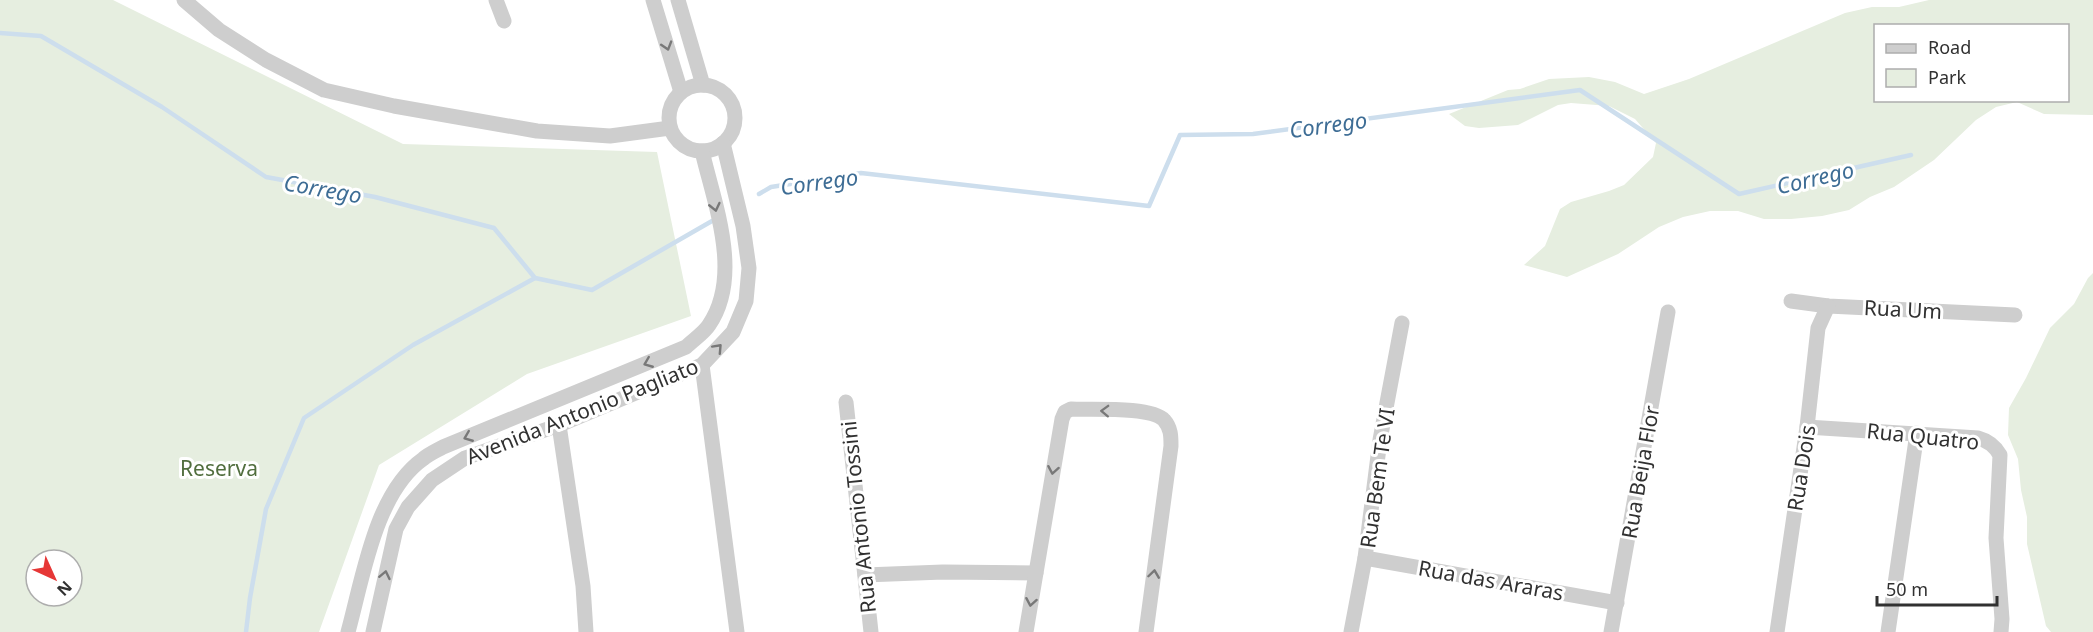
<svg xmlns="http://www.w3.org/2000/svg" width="2093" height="632" font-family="'Noto Sans',sans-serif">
	<rect width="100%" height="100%" fill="#fff"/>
	<g fill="#e6eee0" fill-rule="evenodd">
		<path d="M0,0H113L403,144L657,152L691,316L527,374L379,465L319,632H0ZM36,560H72V596H36Z"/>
		<path d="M1929,0H2093V115L2044,114L2017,102L1996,107L1976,120L1934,160L1894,187L1870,197L1849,210L1822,216L1791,219H1764L1738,211H1710L1683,217L1659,227L1618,254L1567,277L1524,265L1545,246L1560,209L1571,202L1609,191L1624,185L1653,157L1656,143L1635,119L1609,106L1571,103L1558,105L1518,125L1479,128L1465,126L1449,114L1508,90L1520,89L1549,79L1589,77L1615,82L1644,94L1689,79L1845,13L1872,7H1899ZM1876,26H2068V100H1876Z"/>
		<path d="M2093,273V632H2051L2046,626L2027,544V517L2021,490L2018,459L2008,435L2009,408L2026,378L2050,328L2074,304L2088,278Z"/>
	</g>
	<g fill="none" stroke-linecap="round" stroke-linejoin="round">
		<g stroke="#cddeed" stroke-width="4.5">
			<path d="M0,33L41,36L162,107L266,177L375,197L494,228L535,278L592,290L712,221"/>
			<path d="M759,194L771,187L861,173L1149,206L1180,135L1253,134L1580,90L1739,194L1911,155"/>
			<path d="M246,632L250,598L266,509L304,418L413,345L535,278"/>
		</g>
		<g stroke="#cecece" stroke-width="15">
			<path d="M184,0L219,30L266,60L324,90L394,106L537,131L610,136L670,128"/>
			<path d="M496,0L504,21"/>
			<path d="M653,0L681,92"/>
			<path d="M678,0L703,85"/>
			<circle cx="702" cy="118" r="33"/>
			<path d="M1791,301L1828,306L2015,315"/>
			<path d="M702,365L737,632"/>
			<path d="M846,402L871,632"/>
			<path d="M559,425L583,586L586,632"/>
			<path d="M1807,427L1978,438C1989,441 1995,446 2000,455L1996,538L2002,619L2001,632"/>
			<path d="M1365,558L1617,603"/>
			<path d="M865,575L943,572L1036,573"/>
			<path d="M348,632C363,578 375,493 423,459C429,454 436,451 443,447L686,347C693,340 704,333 709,325C743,275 714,203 702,151"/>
			<path d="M373,632L396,529L408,507L432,480L465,458L559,425L702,365L733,332L746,301L749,268L743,226L723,143"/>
			<path d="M1026,632L1062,419L1065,412L1071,409C1091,410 1151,406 1164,420C1171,428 1171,436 1171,446L1146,632"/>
			<path d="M1351,632L1365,558L1380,440L1402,323"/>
			<path d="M1611,632L1668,312"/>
			<path d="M1777,632L1807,427L1818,328L1828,306"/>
			<path d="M1888,632L1917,433"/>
		</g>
	</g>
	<defs><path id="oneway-chevron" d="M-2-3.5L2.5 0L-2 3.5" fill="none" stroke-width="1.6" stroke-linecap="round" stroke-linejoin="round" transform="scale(1.5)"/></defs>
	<g stroke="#787878">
		<use href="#oneway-chevron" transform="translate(667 46) rotate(73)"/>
		<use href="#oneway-chevron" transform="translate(715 207) rotate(77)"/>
		<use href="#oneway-chevron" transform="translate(718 348) rotate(-47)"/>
		<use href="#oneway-chevron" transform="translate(648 363) rotate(158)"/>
		<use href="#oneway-chevron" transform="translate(1105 411) rotate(-178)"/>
		<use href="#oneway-chevron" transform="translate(468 437) rotate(158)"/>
		<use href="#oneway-chevron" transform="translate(1053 470) rotate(100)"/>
		<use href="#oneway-chevron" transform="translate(1154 574) rotate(-82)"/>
		<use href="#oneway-chevron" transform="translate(385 575) rotate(-78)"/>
		<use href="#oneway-chevron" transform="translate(1031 602) rotate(100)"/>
	</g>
	<g text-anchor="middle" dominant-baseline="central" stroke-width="6" stroke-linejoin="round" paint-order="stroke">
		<g font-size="21" fill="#313131" stroke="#fff">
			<text transform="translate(1903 309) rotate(3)">Rua Um</text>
			<text transform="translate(582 411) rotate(-22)">Avenida Antonio Pagliato</text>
			<text transform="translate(1923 436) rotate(6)">Rua Quatro</text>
			<text transform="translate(1801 468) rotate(-81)">Rua Dois</text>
			<text transform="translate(1640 472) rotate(-80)">Rua Beija Flor</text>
			<text transform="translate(1377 478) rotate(-82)">Rua Bem Te VI</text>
			<text transform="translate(858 517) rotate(-96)">Rua Antonio Tossini</text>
			<text transform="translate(1491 580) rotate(10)">Rua das Araras</text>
		</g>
		<g font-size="21" fill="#516e3e" stroke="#fff">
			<text x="219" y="468">Reserva</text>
		</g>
		<g font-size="22" font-style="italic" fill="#3e6d95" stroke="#fff">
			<text transform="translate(1328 124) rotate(-8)">Corrego</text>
			<text transform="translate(1815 177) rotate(-13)">Corrego</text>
			<text transform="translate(819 181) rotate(-8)">Corrego</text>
			<text transform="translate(323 188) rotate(10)">Corrego</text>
		</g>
	</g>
	<rect x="1874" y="24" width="195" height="78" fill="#ffffff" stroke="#adadad" stroke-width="1.5"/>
	<rect x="1886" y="44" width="30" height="9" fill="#cecece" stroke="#adadad" stroke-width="1.5"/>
	<text x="1928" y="54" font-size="18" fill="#313131">Road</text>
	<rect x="1886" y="69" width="30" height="18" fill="#e6eee0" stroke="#adadad" stroke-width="1.5"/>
	<text x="1928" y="84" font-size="18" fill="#313131">Park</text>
	<g transform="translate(54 578) rotate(135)"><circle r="28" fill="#ffffff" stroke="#adadad" stroke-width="1.5"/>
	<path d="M0-4.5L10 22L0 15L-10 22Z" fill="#e63736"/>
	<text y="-9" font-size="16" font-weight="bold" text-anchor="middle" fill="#313131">N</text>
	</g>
	<path d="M1877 596v9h120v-9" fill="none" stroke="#313131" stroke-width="3"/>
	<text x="1886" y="596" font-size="18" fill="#313131" stroke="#ffffff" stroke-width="4.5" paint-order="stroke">50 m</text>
</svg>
